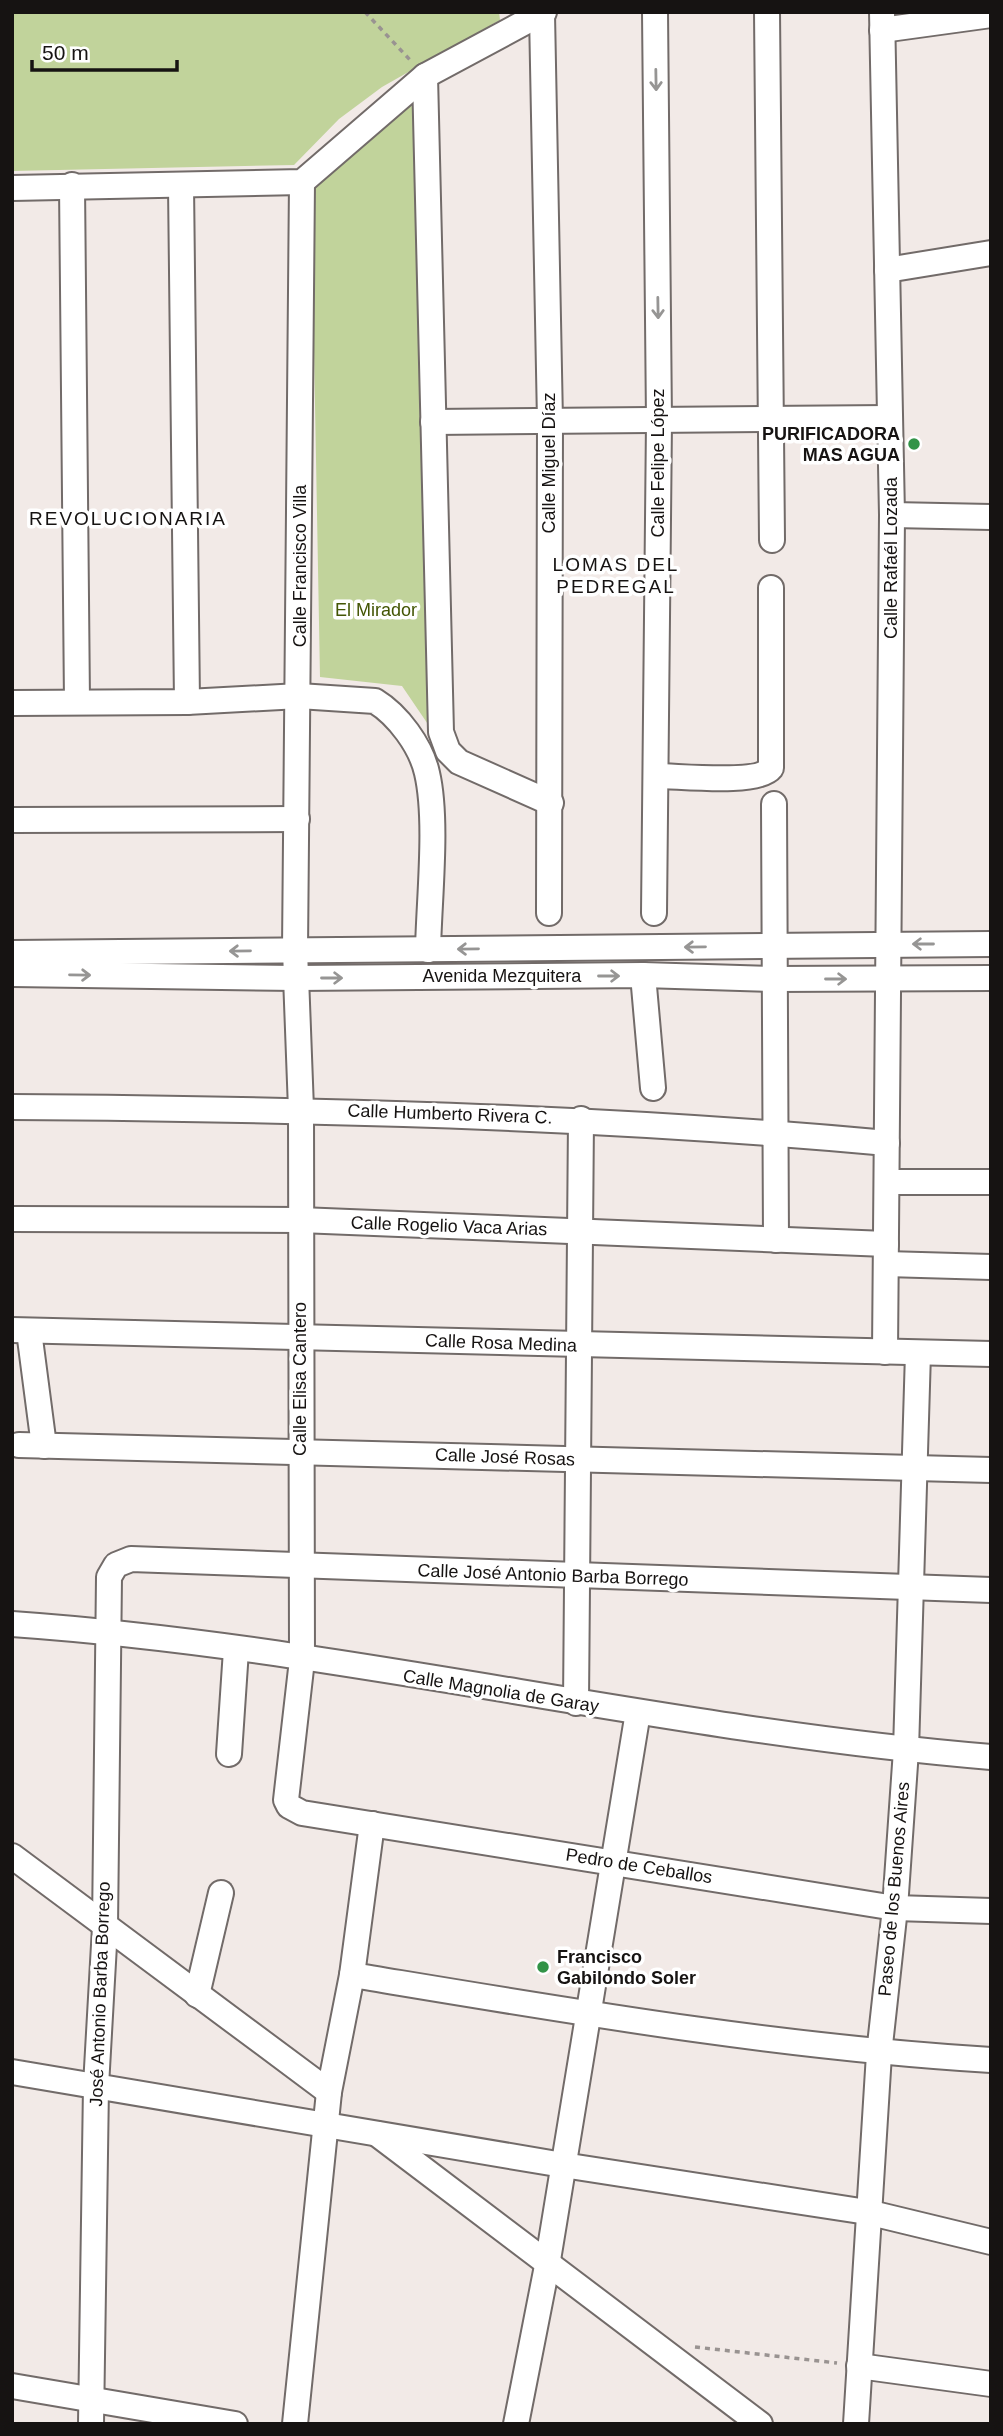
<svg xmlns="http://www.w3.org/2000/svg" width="1003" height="2436" font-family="Helvetica,sans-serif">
	<rect width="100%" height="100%" fill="#f2eae7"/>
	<g fill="#c1d39b">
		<path d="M12,12H499L500,20L382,87L339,119L294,165L12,171Z"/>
		<path d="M419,99L438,739L402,686L320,677L311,186Z"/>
	</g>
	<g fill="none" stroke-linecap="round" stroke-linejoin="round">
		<g stroke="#726b69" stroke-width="28">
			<g id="minor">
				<path d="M767,12L772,540"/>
				<path d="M882,12L892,515L885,1352"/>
				<path d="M542,14L550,421L549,913"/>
				<path d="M882,30L991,15"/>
				<path d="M425,76L441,732L448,751L459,762L551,803"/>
				<path d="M302,182L295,950L301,1109L302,1660L286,1800L289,1806L302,1813L895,1908L991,1911"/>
				<path d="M72,185L77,702"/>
				<path d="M181,185L187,702"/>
				<path d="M12,188L302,182L425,76L544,12"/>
				<path d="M887,270L991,253"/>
				<path d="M433,422L890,418"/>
				<path d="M892,515L991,517"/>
				<path d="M12,703L187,702L299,696L375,701C398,715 421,746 427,773C438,820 429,899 428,950"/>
				<path d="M657,776C680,776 758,785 771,768V588"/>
				<path d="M774,804L776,1240"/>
				<path d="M12,820L297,819"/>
				<path d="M654,913L659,421L655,12"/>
				<path d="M12,953L991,944"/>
				<path d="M12,974L296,978L643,975L774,979L991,978"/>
				<path d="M643,975L653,1088"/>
				<path d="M12,1107C305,1109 595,1116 887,1143"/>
				<path d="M888,1182H991"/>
				<path d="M12,1219L300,1220L886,1244"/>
				<path d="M886,1264L991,1267"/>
				<path d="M12,1330L991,1354"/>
				<path d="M29,1331L44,1446"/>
				<path d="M19,1445L991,1470"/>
				<path d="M12,1624C341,1647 663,1730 991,1757"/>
				<path d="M576,1703L581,1119"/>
				<path d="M229,1754L236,1650"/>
				<path d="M12,1856L329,2092"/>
				<path d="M352,1975C564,2010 776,2047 991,2060"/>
				<path d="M197,1995L221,1893"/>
				<path d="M12,2072L563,2165L867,2212L991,2242"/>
				<path d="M377,2134L760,2424"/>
				<path d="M859,2366L991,2384"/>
				<path d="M12,2386L235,2424"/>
				<path d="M91,2424L96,2086L105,1927L109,1577L116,1565L131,1559L991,1590"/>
				<path d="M295,2424L329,2092L352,1975L372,1824"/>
				<path d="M516,2424L547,2266L638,1712"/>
				<path d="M856,2424L879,2054L895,1908L906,1750L918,1353"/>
			</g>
		</g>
		<g stroke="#999391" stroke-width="3.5" stroke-dasharray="5 5" stroke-linecap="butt">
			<path d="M365,12L412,62"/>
			<path d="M695,2347L837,2363"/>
		</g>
		<use href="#minor" stroke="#fff" stroke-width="24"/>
	</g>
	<defs><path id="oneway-shaft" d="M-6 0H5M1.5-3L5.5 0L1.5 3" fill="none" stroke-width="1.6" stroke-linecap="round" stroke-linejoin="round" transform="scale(1.75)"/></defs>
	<g stroke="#969594">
		<use href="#oneway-shaft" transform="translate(656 80) rotate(89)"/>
		<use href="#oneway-shaft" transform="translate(658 308) rotate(89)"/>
		<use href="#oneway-shaft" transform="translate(923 944) rotate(180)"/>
		<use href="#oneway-shaft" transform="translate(695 947) rotate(179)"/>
		<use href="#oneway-shaft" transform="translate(468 949) rotate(179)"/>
		<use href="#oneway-shaft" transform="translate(240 951) rotate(179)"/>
		<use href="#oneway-shaft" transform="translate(80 975) rotate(1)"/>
		<use href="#oneway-shaft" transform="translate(609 976)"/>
		<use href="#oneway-shaft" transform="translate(332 978)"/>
		<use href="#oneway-shaft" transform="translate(836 979)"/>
	</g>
	<g fill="#329347" stroke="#fff" stroke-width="2.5">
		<circle cx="914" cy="444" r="7"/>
		<circle cx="543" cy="1967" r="7"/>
	</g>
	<g text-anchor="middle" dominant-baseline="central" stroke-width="7" stroke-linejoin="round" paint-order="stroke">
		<g font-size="18" font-weight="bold" fill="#161312" stroke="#fff" text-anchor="end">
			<text x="900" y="434">PURIFICADORA<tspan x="900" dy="21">MAS AGUA</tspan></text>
			<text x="557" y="1957" text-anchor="start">Francisco<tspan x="557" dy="21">Gabilondo Soler</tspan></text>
		</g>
		<g font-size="18" fill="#161312" stroke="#fff">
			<text transform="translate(549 463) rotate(-90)">Calle Miguel Díaz</text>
			<text transform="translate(658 463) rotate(-90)">Calle Felipe López</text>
			<text transform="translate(891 558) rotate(-90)">Calle Rafaél Lozada</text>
			<text transform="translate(300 566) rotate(-90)">Calle Francisco Villa</text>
			<text x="502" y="976">Avenida Mezquitera</text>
			<text transform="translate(450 1114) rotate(2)">Calle Humberto Rivera C.</text>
			<text transform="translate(449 1226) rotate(2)">Calle Rogelio Vaca Arias</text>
			<text transform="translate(501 1343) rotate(2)">Calle Rosa Medina</text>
			<text transform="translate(300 1379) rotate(-90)">Calle Elisa Cantero</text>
			<text transform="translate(505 1457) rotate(2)">Calle José Rosas</text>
			<text transform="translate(553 1575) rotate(2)">Calle José Antonio Barba Borrego</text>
			<text transform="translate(501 1691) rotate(9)">Calle Magnolia de Garay</text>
			<text transform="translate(639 1866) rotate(9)">Pedro de Ceballos</text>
			<text transform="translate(894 1889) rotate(-85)">Paseo de los Buenos Aires</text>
			<text transform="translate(100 1994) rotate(-88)">José Antonio Barba Borrego</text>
		</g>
		<g font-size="18" fill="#435504" stroke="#fff">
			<text x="376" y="610">El Mirador</text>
		</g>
		<g font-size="19" letter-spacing="2" fill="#161312" stroke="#fff">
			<text x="128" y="518">REVOLUCIONARIA</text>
			<text x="616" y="564">LOMAS DEL<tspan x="616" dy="22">PEDREGAL</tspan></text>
		</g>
	</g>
	<rect width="1003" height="2436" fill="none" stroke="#161312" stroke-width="28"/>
	<path d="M32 60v10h145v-10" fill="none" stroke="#161312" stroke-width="3.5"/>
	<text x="42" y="60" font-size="21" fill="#161312" stroke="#ffffff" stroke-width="5" paint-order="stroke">50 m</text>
</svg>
